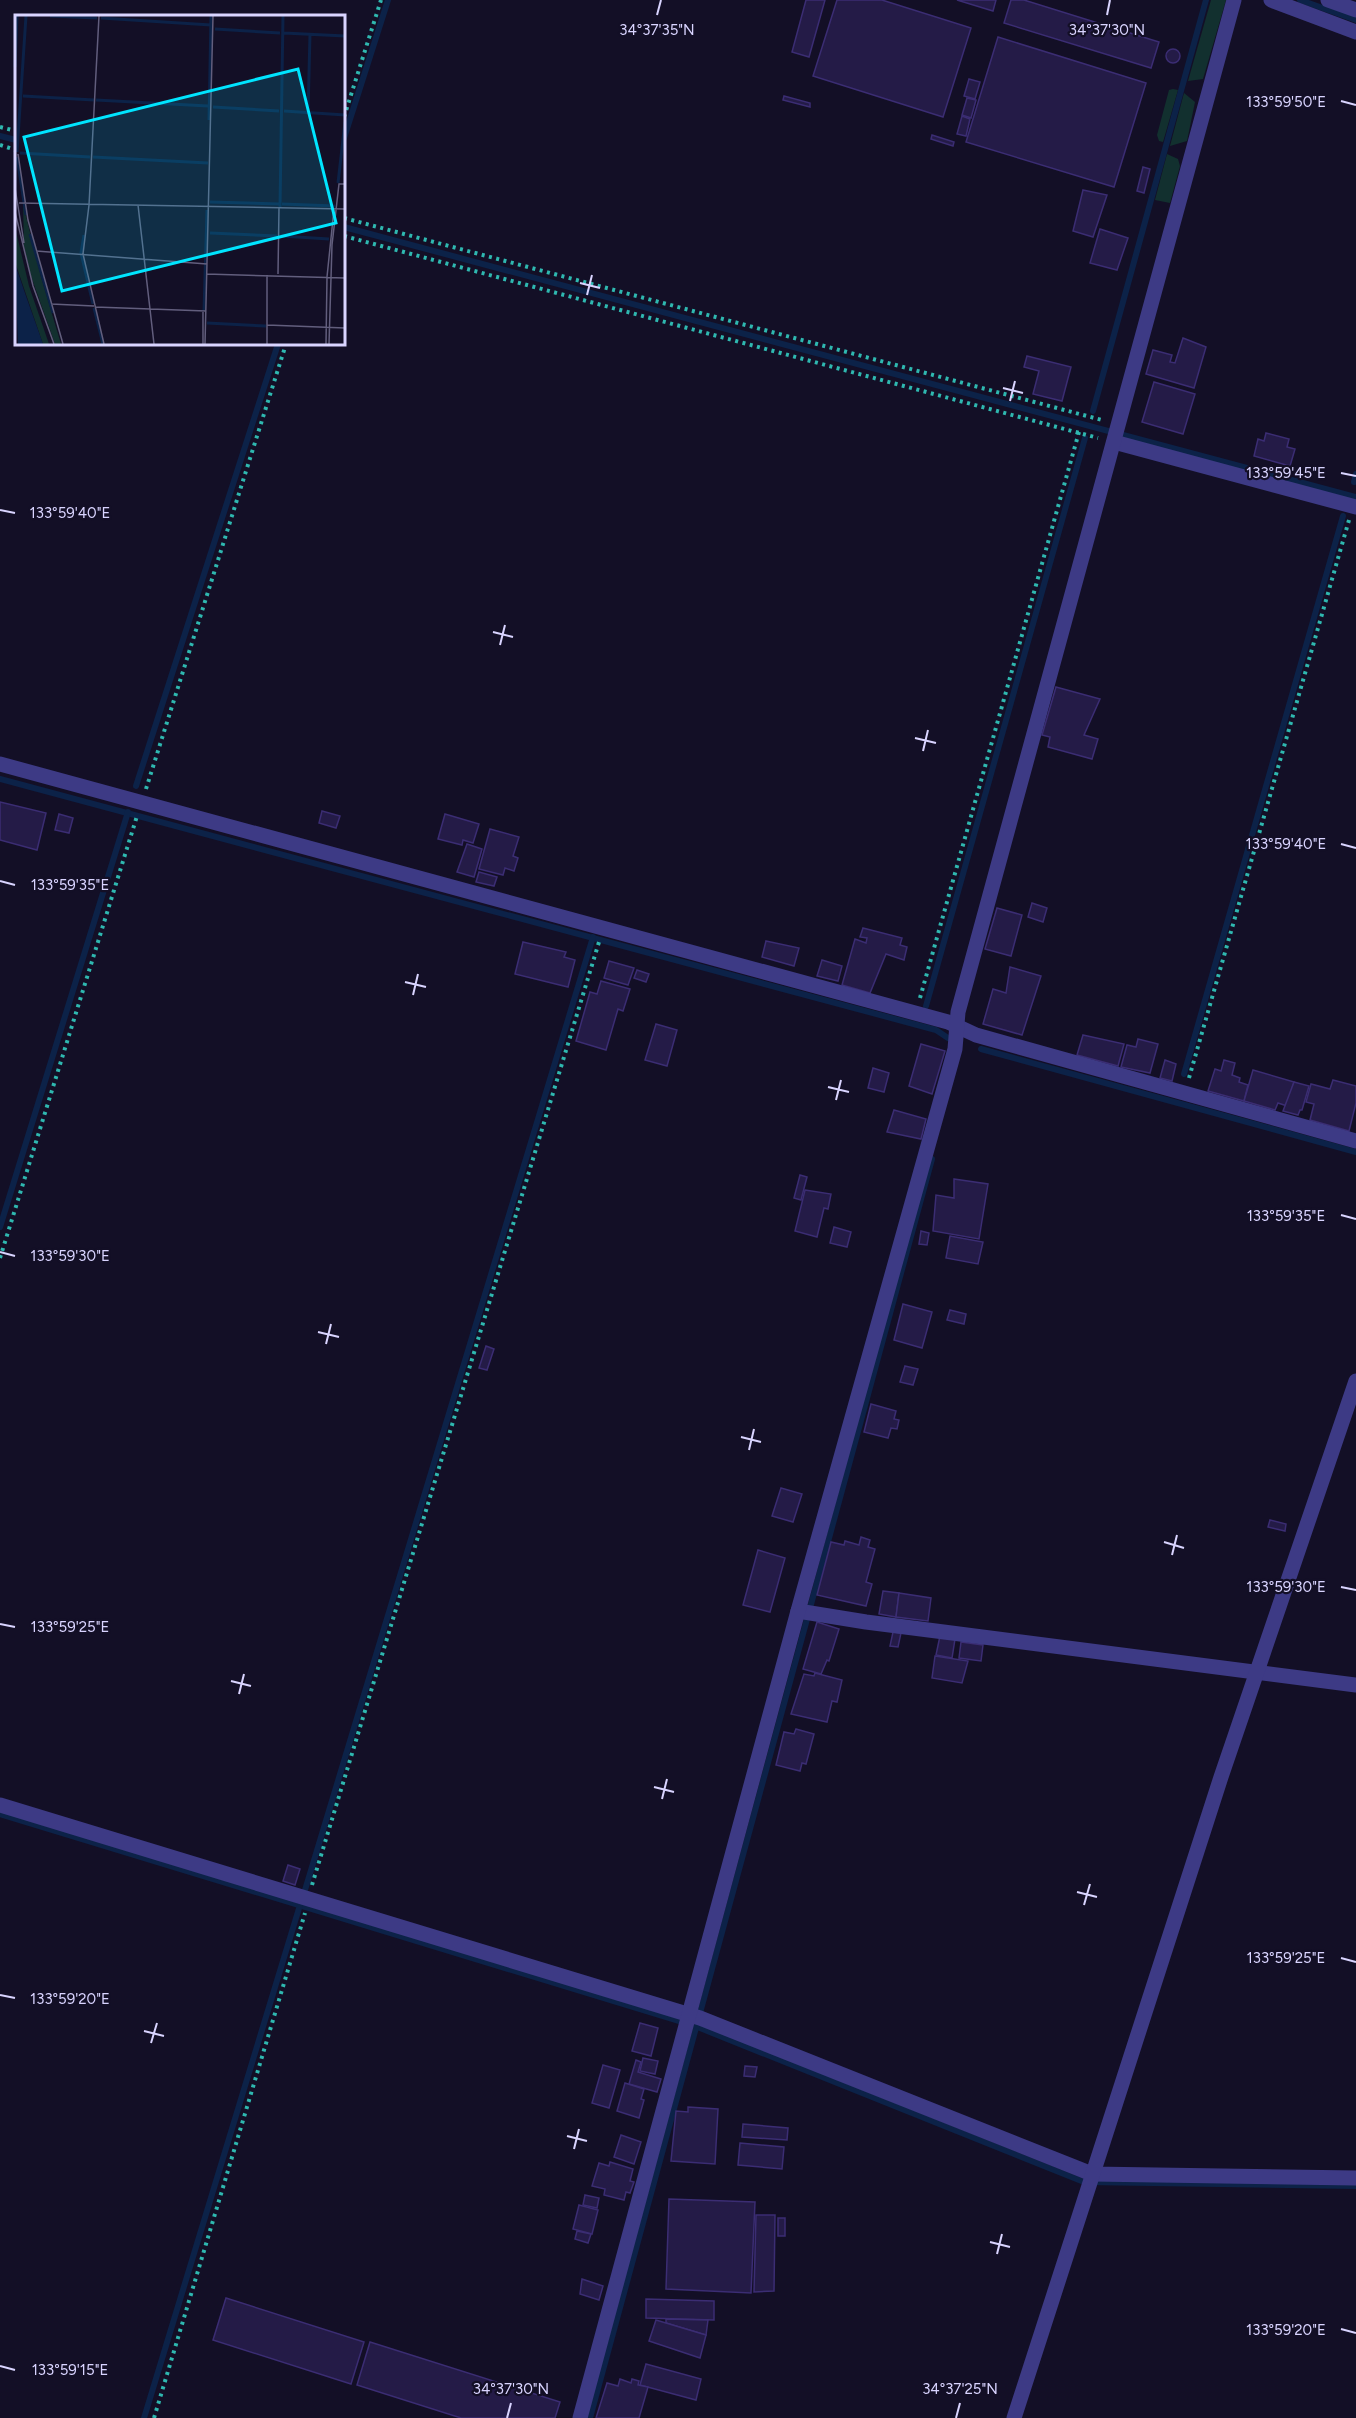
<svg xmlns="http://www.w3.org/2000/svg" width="1356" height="2418" font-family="Figtree,sans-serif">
	<rect width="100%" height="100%" fill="#130f26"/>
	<g fill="#12302f">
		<path d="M1211,0H1226L1203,79L1188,81Z"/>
		<path d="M1173,89L1178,90L1163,142L1159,141L1157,135L1169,90Z"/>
		<path d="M1184,93L1195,102L1187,141L1170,146Z"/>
		<path d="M1167,154L1178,159L1180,166L1170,203L1155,200Z"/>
	</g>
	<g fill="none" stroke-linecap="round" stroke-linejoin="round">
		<g stroke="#0c2248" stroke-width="6">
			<path d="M1300,0L1356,20"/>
			<path d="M0,136L16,140"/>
			<path d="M344,138L388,0"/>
			<path d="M344,227L1356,497"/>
			<path d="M1093,411L1206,0"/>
			<path d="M1354,482L1356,474"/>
			<path d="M0,779L936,1030L948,1038"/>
			<path d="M136,786L278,344"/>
			<path d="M926,1006L1085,438"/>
			<path d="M981,1049L1356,1152"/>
			<path d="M1184,1074L1343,516"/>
			<path d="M0,1227L128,812"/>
			<path d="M0,1814L695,2026L1084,2182L1356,2186"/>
			<path d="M305,1890L593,937"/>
			<path d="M144,2418L300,1905"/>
			<path d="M590,2418L932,1159"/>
		</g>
	</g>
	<g fill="#241b47" stroke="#3b2d73" stroke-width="1.5">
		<path d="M806,0H825L809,57L792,52Z"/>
		<path d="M837,0H882L971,28L943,117L813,76Z"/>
		<path d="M957,0H996L993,11Z"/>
		<path d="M1011,0H1024L1159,42L1151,68L1004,23Z"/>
		<path d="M998,37L1146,83L1114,187L966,142Z"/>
		<circle cx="1173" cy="56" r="7"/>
		<path d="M969,79L980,82L975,99L964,96Z"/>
		<path d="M784,96L810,103V107L783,100Z"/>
		<path d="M967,98L976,100L971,118L962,115Z"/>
		<path d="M962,116L970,119L966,136L957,134Z"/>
		<path d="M932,135L954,142L953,146L931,139Z"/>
		<path d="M1143,167L1150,169L1144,193L1137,191Z"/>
		<path d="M1083,190L1107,195L1093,237L1073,231Z"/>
		<path d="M1100,229L1128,238L1117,270L1090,263Z"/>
		<path d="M1183,338L1206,347L1194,388L1146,374L1153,350L1172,355L1170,362L1175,363Z"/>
		<path d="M1027,356L1071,367L1062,401L1033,394L1039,371L1024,367Z"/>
		<path d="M1154,382L1195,394L1183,434L1142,422Z"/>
		<path d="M1266,433L1289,439L1287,447L1295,449L1290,466L1254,456L1258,439L1264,441Z"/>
		<path d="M1056,687L1100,699L1084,735L1098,739L1092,759L1048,747L1050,737L1042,735Z"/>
		<path d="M0,802L46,813L37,850L0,840Z"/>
		<path d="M322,811L340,816L336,828L319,823Z"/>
		<path d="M59,814L73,818L69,833L55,830Z"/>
		<path d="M445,814L479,824L473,843L463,840L462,845L438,839Z"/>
		<path d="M490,829L519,837L513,856L518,858L514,871L505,868L503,875L479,869Z"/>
		<path d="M467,844L482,849L474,877L457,872Z"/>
		<path d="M479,872L497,877L494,886L476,882Z"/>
		<path d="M1032,903L1047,908L1043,922L1028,917Z"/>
		<path d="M997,908L1022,915L1011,956L985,949Z"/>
		<path d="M863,928L902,938L900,945L907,947L904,960L886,954L870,993L842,985L855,939L866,943L867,938L860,937Z"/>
		<path d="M766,941L799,948L794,966L762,957Z"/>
		<path d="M523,942L566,952L564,957L575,960L568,987L515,974Z"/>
		<path d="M822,960L842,966L838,981L817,976Z"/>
		<path d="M609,961L634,968L628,985L604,978Z"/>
		<path d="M1010,967L1041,976L1022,1035L983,1024L993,989L1006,993Z"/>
		<path d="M637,970L649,974L646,982L634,978Z"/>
		<path d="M601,981L630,989L623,1011L618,1009L606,1050L576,1041L590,992L597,994Z"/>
		<path d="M656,1024L677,1030L667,1066L645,1060Z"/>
		<path d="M1083,1035L1124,1044L1118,1066L1077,1055Z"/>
		<path d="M1138,1039L1158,1044L1150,1073L1121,1067L1127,1045L1136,1047Z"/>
		<path d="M921,1044L945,1051L932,1094L909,1086Z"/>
		<path d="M1165,1060L1176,1064L1172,1081L1160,1078Z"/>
		<path d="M1224,1060L1235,1063L1232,1075L1240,1078L1239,1082L1248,1085L1244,1101L1208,1091L1215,1069L1221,1071Z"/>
		<path d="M873,1068L889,1073L884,1092L868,1088Z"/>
		<path d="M1253,1070L1294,1082L1287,1106L1278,1103L1275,1110L1244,1101Z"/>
		<path d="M1333,1080L1356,1086V1103L1349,1131L1310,1120L1314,1104L1306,1102L1311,1084L1330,1089Z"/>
		<path d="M1294,1082L1309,1086L1302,1110H1300L1298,1115L1283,1111Z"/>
		<path d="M894,1110L926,1119L921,1139L887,1132Z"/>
		<path d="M800,1175L807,1177L801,1200L794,1198Z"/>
		<path d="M954,1179L988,1184L979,1239L933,1231L936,1195L954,1198Z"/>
		<path d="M805,1190L831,1194L828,1209L824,1208L817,1237L795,1231Z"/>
		<path d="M834,1227L851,1232L847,1247L830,1243Z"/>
		<path d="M921,1231L929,1233L927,1245L919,1244Z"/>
		<path d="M950,1236L983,1242L978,1264L946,1258Z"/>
		<path d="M903,1304L932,1312L922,1348L894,1340Z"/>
		<path d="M950,1310L966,1314L964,1324L947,1320Z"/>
		<path d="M486,1346L494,1349L487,1370L479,1368Z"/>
		<path d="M905,1366L918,1369L913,1385L900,1382Z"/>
		<path d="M871,1404L896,1411L894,1419L899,1420L897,1429L891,1428L888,1438L864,1432Z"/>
		<path d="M781,1488L802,1494L793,1522L772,1516Z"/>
		<path d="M1270,1520L1286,1524L1285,1531L1268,1527Z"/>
		<path d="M861,1537L870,1540L868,1547L875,1549L866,1582L872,1584L866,1606L817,1595L831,1542L844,1545L845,1541L859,1545Z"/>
		<path d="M758,1550L785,1558L770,1612L743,1605Z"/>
		<path d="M883,1591L899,1593L896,1617L879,1614Z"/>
		<path d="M899,1593L931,1598L928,1621L896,1617Z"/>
		<path d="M817,1622L839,1629L829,1661L827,1660L821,1674L803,1669Z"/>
		<path d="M893,1632L901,1633L898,1647L890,1646Z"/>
		<path d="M940,1636L955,1639L952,1658L936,1655Z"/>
		<path d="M961,1642L983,1645L981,1661L959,1658Z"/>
		<path d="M935,1656L968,1661L962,1683L932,1678Z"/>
		<path d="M815,1673L842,1680L837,1702L832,1701L827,1722L791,1714L804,1674L814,1676Z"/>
		<path d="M796,1729L814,1734L806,1764L802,1763L800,1771L776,1765L784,1732L794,1734Z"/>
		<path d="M288,1865L300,1869L295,1885L283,1881Z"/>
		<path d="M640,2023L658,2028L651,2056L632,2051Z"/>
		<path d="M643,2058L658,2061L655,2074L640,2071Z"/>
		<path d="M636,2060L641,2062L638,2072L661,2079L657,2092L629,2084Z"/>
		<path d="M603,2065L620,2070L609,2108L592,2103Z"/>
		<path d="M745,2066L757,2067L755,2077L744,2076Z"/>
		<path d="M625,2083L644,2089L641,2099L644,2100L639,2118L617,2111Z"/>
		<path d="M688,2107L718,2109L715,2164L671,2161L676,2111L688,2112Z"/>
		<path d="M743,2124L788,2128L787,2140L742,2137Z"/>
		<path d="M621,2135L641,2142L634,2164L614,2157Z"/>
		<path d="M740,2143L784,2147L782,2169L738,2165Z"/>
		<path d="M610,2162L633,2169L630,2181L634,2182L630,2193L626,2192L624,2200L604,2195L605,2189L592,2186L599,2163L609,2166Z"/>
		<path d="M585,2195L599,2198L597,2208L583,2205Z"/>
		<path d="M669,2199L755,2202L751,2293L666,2289Z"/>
		<path d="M579,2205L598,2210L592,2234L573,2229Z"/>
		<path d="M756,2215H775L774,2291L754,2292Z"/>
		<rect x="778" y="2218" width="7" height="18"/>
		<path d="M577,2231L591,2234L588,2243L575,2239Z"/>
		<path d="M582,2279L603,2286L599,2300L580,2294Z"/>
		<path d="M226,2298L364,2342L351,2384L213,2340Z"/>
		<path d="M646,2299L714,2301V2320L646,2318Z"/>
		<path d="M666,2319L708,2320L706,2335L666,2323Z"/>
		<path d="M656,2320L706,2335L700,2358L649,2341Z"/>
		<path d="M370,2342L560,2402L555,2418H461L357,2385Z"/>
		<path d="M646,2364L701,2379L696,2400L640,2385Z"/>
		<path d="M620,2379L631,2383L632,2379L639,2381L638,2385L648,2387L639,2418H596L607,2383L618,2386Z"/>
	</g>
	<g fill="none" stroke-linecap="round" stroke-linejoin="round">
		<g stroke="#2fb8b0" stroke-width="4" stroke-dasharray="3 4.5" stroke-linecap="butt">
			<path d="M344,117L381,0"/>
			<path d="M0,127L16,131"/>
			<path d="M0,145L16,150"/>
			<path d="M344,218L1102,420"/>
			<path d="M344,236L1098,438"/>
			<path d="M146,789L286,344"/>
			<path d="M920,998L1079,432"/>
			<path d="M1189,1078L1349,520"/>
			<path d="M0,1258L137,816"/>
			<path d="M312,1885L599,942"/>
			<path d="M154,2418L305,1913"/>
		</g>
		<g stroke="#3d3a85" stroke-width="15">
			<path d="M1271,0L1356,32"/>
			<path d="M1328,0L1356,10"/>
			<path d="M1114,442L1356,507"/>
			<path d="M0,764L948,1022L976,1035L1356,1141"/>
			<path d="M798,1611L866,1622L1356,1685"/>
			<path d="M0,1805L700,2018L1092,2174L1356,2178"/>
			<path d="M580,2418L798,1611L955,1049L958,1012L1234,0"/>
			<path d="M1014,2418L1221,1777L1356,1381"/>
		</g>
	</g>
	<path fill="none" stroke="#d9d4ff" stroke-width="2" d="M657,15L661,0M1107,15L1110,0M1341,101L1356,105M580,283L600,288M587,295L592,275M1003,388L1023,393M1010,401L1015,381M1341,473L1356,476M0,510L15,513M493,632L513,637M500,645L505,625M915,738L936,743M923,751L928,730M1341,844L1356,848M0,881L15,885M405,982L426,987M413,995L418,974M828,1087L849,1092M836,1100L841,1080M1341,1215L1356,1219M0,1252L15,1256M318,1332L339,1337M326,1344L331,1324M741,1437L761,1442M749,1450L754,1429M1164,1542L1184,1548M1172,1555L1177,1535M1341,1587L1356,1590M0,1624L15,1627M231,1681L251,1686M239,1694L244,1674M654,1787L674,1792M662,1799L667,1779M1077,1892L1097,1897M1084,1905L1090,1884M1341,1958L1356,1962M0,1995L15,1998M144,2031L164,2036M151,2043L157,2023M567,2136L587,2141M574,2149L579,2129M990,2242L1010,2247M997,2254L1002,2234M1341,2329L1356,2333M0,2366L15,2370M507,2418L511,2403M956,2418L960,2403"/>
	<g transform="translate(15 15)">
		<rect width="330" height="330" fill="#130f26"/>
		<path d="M8,189L26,262L46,329H40L16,261L9,231ZM0,212L14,271L34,329H28L0,247Z" fill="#12302f"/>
		<path d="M0,249L12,284L28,329H3Z" fill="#0c2248"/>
		<path fill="none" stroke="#0c2248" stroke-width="3" d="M35,1L82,3M86,3L196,10M200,14L265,18M269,18L330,21M0,52L2,1M8,81L79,85M81,85L193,91M198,92L264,96M269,96L330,100M293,98L295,19M194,105L196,1M2,137L11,1M5,138L75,142M2,142L11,200M78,142L193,148M323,168L330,107M195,187L264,189M267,189L320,191M265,192L268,1M195,218L262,221M15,219L38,298M69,220L66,238L78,289M266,221L314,224M79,293L88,329M189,296L192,195M192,308L251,311"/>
		<path fill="none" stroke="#625e7d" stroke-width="1.5" d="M84,1L74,190L68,239L89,329M3,139L13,205L48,329M0,173L9,228M4,188L330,194M123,190L139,329M0,197L18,271L39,329M21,236L192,249M191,259L330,263M263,259L264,193M252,260V329M36,289L79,291M80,292L191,296M252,310L330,313M188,329V297M190,329L198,1M311,329L312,262L319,194M314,329L317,230L324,169H330"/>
		<path fill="#00e5ff" fill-opacity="0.15" stroke="#00e5ff" stroke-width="3" d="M283,54L321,208L47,276L9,122Z"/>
		<rect width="330" height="330" fill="none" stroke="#d9d4ff" stroke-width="3"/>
	</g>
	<g font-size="15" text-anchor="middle" fill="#d9d4ff" stroke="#130f26" stroke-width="4.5" stroke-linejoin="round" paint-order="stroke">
		<text x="657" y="35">34°37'35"N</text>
		<text x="1107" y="35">34°37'30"N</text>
		<text x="1286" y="107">133°59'50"E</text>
		<text x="1286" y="478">133°59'45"E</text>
		<text x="70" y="518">133°59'40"E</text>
		<text x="1286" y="849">133°59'40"E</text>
		<text x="70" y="890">133°59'35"E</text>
		<text x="1286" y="1221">133°59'35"E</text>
		<text x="70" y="1261">133°59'30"E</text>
		<text x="1286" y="1592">133°59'30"E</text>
		<text x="70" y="1632">133°59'25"E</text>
		<text x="1286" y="1963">133°59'25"E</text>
		<text x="70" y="2004">133°59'20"E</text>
		<text x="1286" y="2335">133°59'20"E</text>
		<text x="70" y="2375">133°59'15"E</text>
		<text x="511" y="2394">34°37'30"N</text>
		<text x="960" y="2394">34°37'25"N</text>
	</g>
</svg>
